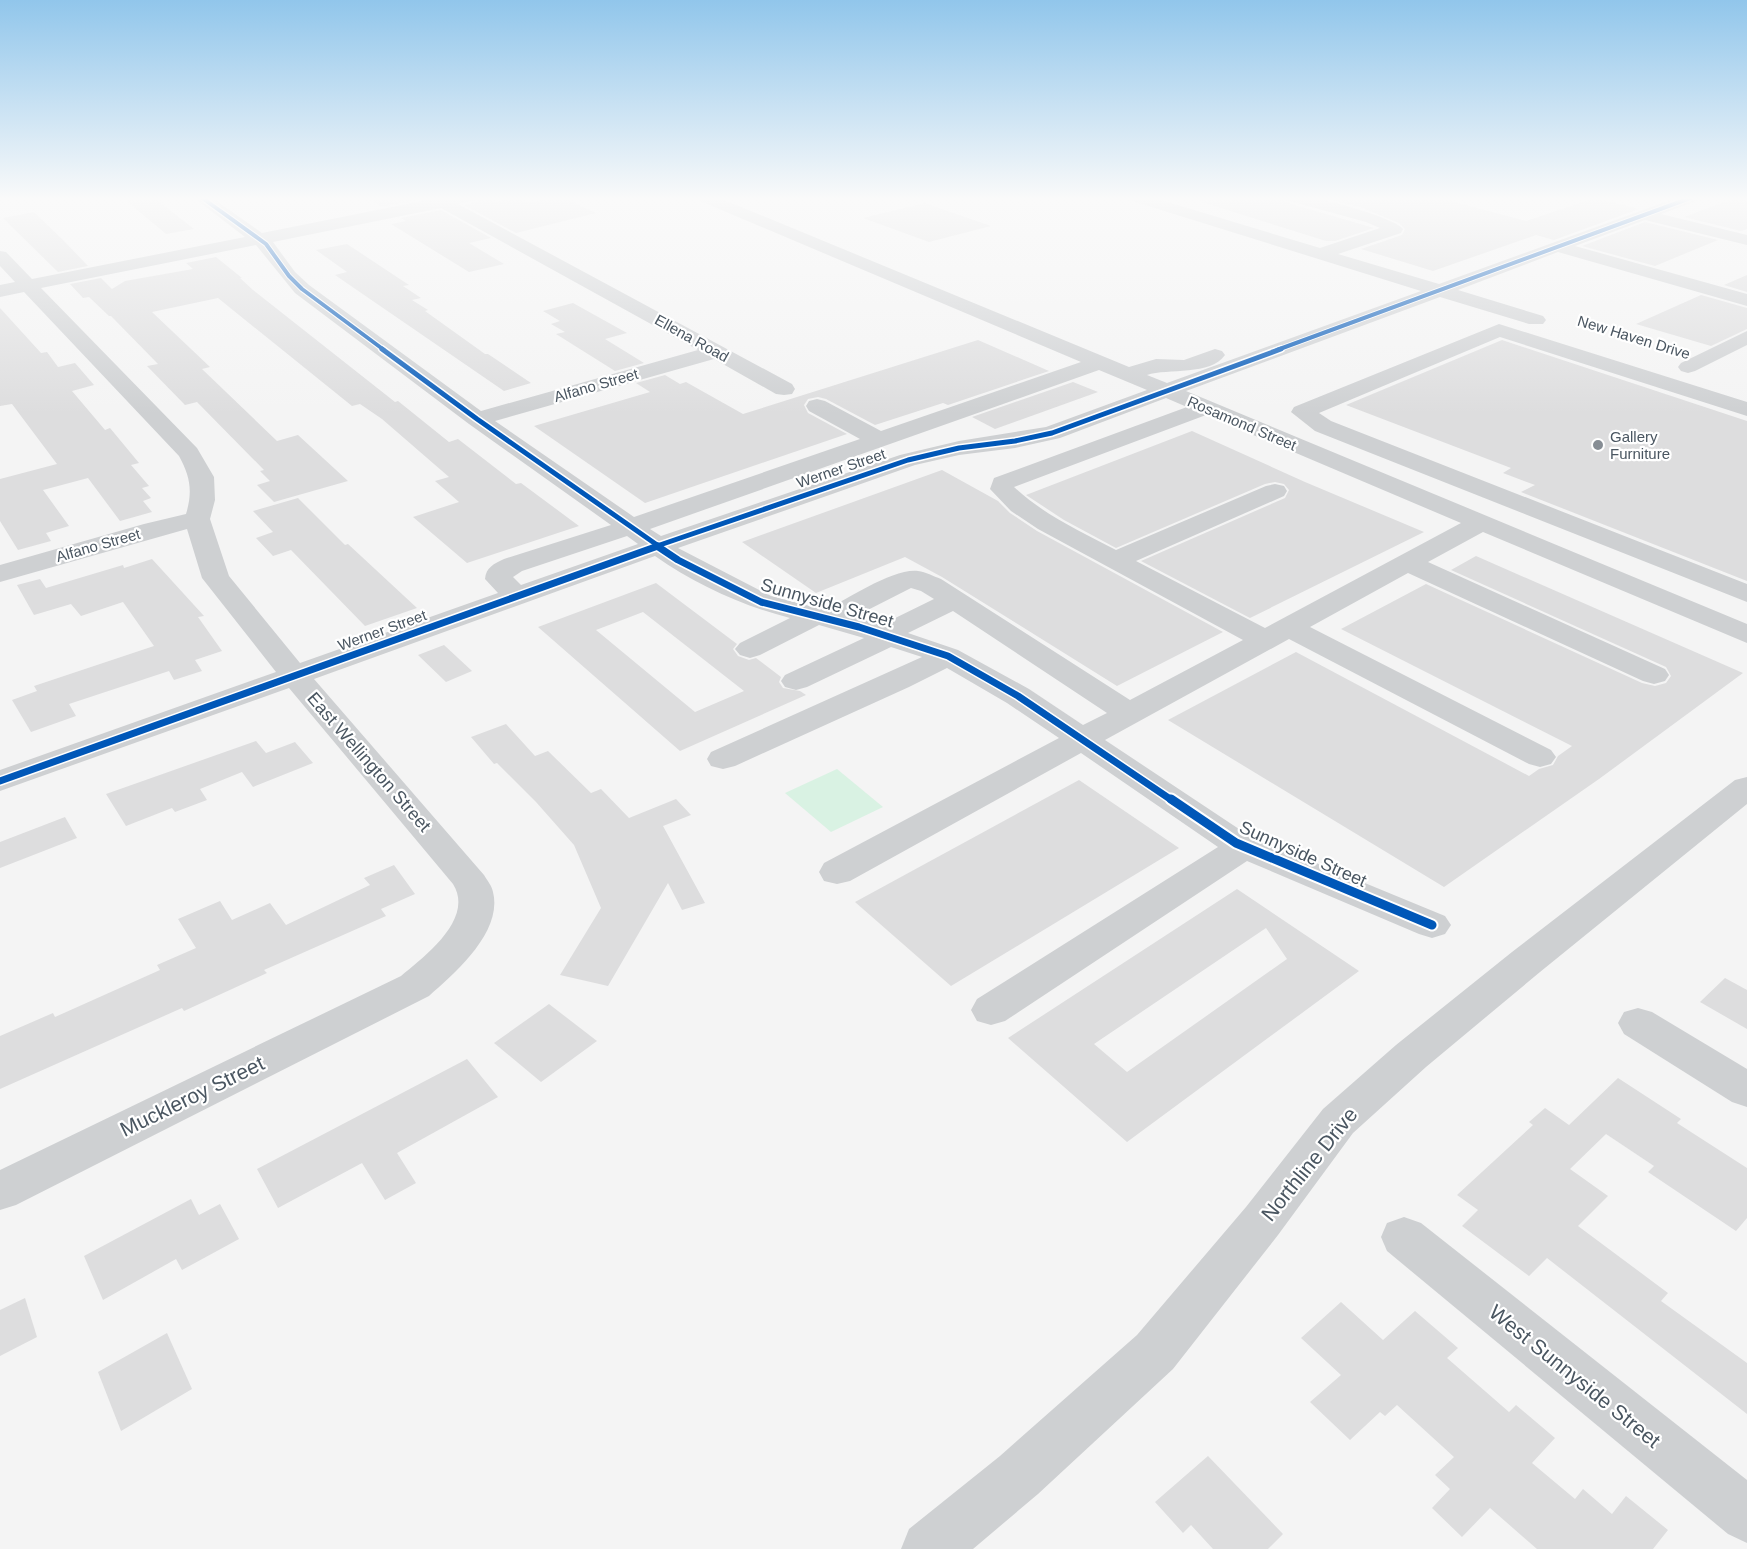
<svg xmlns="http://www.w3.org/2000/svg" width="1747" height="1549" font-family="Arial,sans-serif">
	<rect width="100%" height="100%" fill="#f4f4f4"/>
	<path fill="#d9f2e3" d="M837,769L883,807L831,832L785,793Z"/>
	<g fill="#ddddde" fill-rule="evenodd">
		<path d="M122,197H153L194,229L166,234Z"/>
		<path d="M365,197H432L382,207Z"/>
		<path d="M480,197H493L494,202L515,198L526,203L561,197L596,213L516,233L464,205L476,202Z"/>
		<path d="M1202,197H1282L1285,202L1374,228L1335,241H1326L1202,202Z"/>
		<path d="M1319,197H1436L1526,221L1595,198L1639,209L1554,240L1536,235L1433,271L1361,249L1402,235L1405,229L1399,223L1360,207Z"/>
		<path d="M1738,197H1747V229L1741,231L1684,217Z"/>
		<path d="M925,203L991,226L929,242L863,218Z"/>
		<path d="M441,210L491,238L469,243L504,264L469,272L391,224L406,221L401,218Z"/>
		<path d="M34,212L64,241L88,266L58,272L3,218Z"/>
		<path d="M1645,222L1718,240L1655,266L1582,246Z"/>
		<path d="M347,244L409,285L403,286L421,298L412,300L428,310L425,311L485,354H488L531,383L504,391L335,275L347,272L316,250Z"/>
		<path d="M216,257L242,278H240L253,290L395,402L398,401L449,442L458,439L516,484L521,483L579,526L467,563L413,517L459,502L435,481L449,477L382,419L360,404L352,406L218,298L152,312L210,367L202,369L277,441L298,435L348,481L274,502L257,485L270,481L260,471L264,470L197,402L185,405L147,366L158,364L111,316H109L89,297L83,298L70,284L101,278L112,289L125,281L193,269L186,263Z"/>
		<path d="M1747,275V292L1724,285Z"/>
		<path d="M1701,295L1747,308V329L1711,346L1636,324Z"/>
		<path d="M573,303L627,333L605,339L644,363L615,371L556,334L565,332L551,324L560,321L543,311Z"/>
		<path d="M0,308L41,353L47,352L58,367L75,363L94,385L72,391L105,430L110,428L139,463L131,465L149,486L142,488L151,498L143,501L152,512L120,521L88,478L43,490L69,526L46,533L51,541L18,550L0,521V479L57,464L12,404L0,406Z"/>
		<path d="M978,340L1049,371L948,405L943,403L875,425L826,399L818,397L808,399L804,405L808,413L847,434L645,503L534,426L650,392L636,383L665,375L680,384L686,382L743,414Z"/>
		<path d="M1502,340L1747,421V581L1521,492L1535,485L1503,473L1511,468L1346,405Z"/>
		<path d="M1073,382L1098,392L995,429L972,417Z"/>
		<path d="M1192,431L1305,482L1424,532L1250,618L1141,561L1285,498L1289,490L1284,484L1275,482L1265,484L1116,548L1064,520L1026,495Z"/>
		<path d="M942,470L998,501L1010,513L1037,531L1223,632L1117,686L942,577L905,557L816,593L742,542Z"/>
		<path d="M298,498L345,545L348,544L417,608L365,626L291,550L273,556L256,538L273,532L253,511Z"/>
		<path d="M1476,556L1743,673L1599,779L1444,887L1168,720L1296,652L1529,776L1539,769L1553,765L1558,756L1572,746L1341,629L1426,584L1642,683L1655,686L1666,683L1671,676L1666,667L1451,570Z"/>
		<path d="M152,559L204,616L198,617L222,651L195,660L202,671L174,680L169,671L69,704L76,716L31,732L12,700L37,691L34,686L154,646L123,602L81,616L71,604L34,615L17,585L40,579L46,588L123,565L124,568Z"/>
		<path d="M656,583L737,644L733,649L738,656L749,660L756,658L781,677L779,682L783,688L800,691L806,695L680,751L538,627ZM643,612L744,691L695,712L596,630Z"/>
		<path d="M444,645L472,671L446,682L418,655Z"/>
		<path d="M506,724L535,756L548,751L591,793L601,789L629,818L676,799L691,815L663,826L705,903L682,910L668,883L608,986L560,975L601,908L574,845L536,802L497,763L494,764L471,737Z"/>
		<path d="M256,741L266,753L295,742L313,763L253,787L242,772L200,789L207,800L175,812L172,808L126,826L106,794Z"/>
		<path d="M1079,780L1179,848L951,986L855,902Z"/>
		<path d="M65,817L77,838L0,868V842Z"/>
		<path d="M394,865L415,894L381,909L386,916L264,970L267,973L184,1011L182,1008L0,1089V1036L53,1013L55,1017L160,970L157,965L196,948L178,919L220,901L232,920L270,903L286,925L370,885L364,878Z"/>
		<path d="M1237,889L1359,971L1127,1142L1008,1038ZM1266,928L1287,959L1127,1072L1094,1044Z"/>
		<path d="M1725,978L1747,990V1029L1700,1002Z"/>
		<path d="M549,1004L597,1041L541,1082L494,1043Z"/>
		<path d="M467,1059L498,1097L397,1153L416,1183L385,1200L362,1163L278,1208L257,1169Z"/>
		<path d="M1618,1078L1681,1119L1677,1123L1747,1168V1218L1736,1231L1648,1172L1654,1166L1606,1134L1570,1169L1608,1196L1578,1226L1668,1293L1661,1301L1747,1363V1414L1547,1258L1529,1276L1462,1226L1478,1210L1457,1195L1533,1125L1529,1122L1545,1108L1569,1125Z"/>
		<path d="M191,1199L199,1215L220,1204L239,1239L182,1270L176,1259L103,1300L84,1256Z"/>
		<path d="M25,1298L37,1337L0,1356V1310Z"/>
		<path d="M1341,1302L1383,1340L1415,1311L1458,1348L1447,1358L1509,1412L1516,1405L1555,1438L1532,1463L1575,1499L1583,1489L1612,1514L1626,1496L1668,1530L1653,1549H1537L1490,1508L1462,1537L1432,1508L1450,1489L1435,1475L1454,1457L1397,1405L1385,1416L1380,1412L1350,1440L1310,1402L1341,1375L1301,1338Z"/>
		<path d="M167,1333L192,1389L121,1431L98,1372Z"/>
		<path d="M1208,1456L1283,1534L1268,1549H1213L1191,1525L1183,1533L1155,1502Z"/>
	</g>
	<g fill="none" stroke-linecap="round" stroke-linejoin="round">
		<g fill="#ced0d2" fill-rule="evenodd">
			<path d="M193,197H211L262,233L442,197H478L476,200L458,204L792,384L795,389L792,394L784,395L776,394L714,359L495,421L634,517L860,439L809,411L806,406L809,401L817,399L825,401L881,431L1081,362L698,200L696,197H717L1129,367L1156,359L1184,360L1215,349L1222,351L1225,355C1211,376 1168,368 1147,375L1167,383L1421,291L1129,200L1127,197H1151L1320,248L1380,228L1366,222L1286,200L1284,197C1292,197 1301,196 1308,197C1325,199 1395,218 1403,229L1401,233L1338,254L1439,284L1679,197H1701L1699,200L1661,214L1747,235V245L1645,220L1575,246L1747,294V306L1558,252L1458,290L1543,316L1546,320L1543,324H1529L1440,297L1186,391L1747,624V643L1483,532L1428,562L1665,669L1669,675L1665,681L1654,684L1643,681L1408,573L1310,627L1551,750L1556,757L1551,764L1540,767L1529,764L1289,639L1105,740L1248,835L1445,916L1451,925L1445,934L1432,938L1419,934L1247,861L1005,1021L991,1025L977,1021L971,1010L977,999L1218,847L1081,753L850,881L837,884L824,881L819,872L824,863L1059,738L1007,703L947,668L909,687L735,766L723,769L711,766L707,759L711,752L922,657L891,647L807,687L796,690L785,687L781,681L785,675L864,638L819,625L760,655L750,658L740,655L735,649L740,643L790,618C742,606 695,584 655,556L314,679L484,875C487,880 492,886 493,892C503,932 455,973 429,996L16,1205L0,1210V1170L401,976C424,957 475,919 453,884L289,688L0,791V770L276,672L202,578L187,529L0,582V565L144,524L186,514C193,491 190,476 179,456L24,292L0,297V285L15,282L0,266V251L6,252L32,279L245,237ZM441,208L698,350L481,411L309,285L295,272L273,242ZM256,245L295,293L469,424L611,525L504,559C494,564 486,567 485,579L498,593L300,663L229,576L210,519L215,500L214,477L197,448L41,288ZM1099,370L1147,390L1046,427L959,441L900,455L661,536L650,529ZM1166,398L1187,407L994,478L990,489L1011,511L1038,529L1243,640L1130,700L941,579C933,576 926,572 918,571C893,568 848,599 825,610L771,596L678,548L915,465L959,455L1015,448L1060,438ZM1206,415L1461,523L1265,628L1136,561L1284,496L1287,491L1284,486L1275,484L1266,486L1116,550C1080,531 1044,515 1014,487ZM627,536L638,544L521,585L513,577L522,571ZM911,588L921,591L934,599L881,625L854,617ZM953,611L1107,713L1083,725L1029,689L958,650L908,633Z"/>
			<path d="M1499,324L1747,402V416L1500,337L1319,413L1331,421L1747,584V602L1315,431L1291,412L1294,407Z"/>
			<path d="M1747,331V345L1695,371L1688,373L1681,371L1678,367L1681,363Z"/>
			<path d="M1747,777V804L1540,972L1426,1067L1353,1133L1278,1235L1173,1369L1038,1494L973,1549H901L909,1529L1000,1456L1137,1335L1246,1207L1323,1109L1396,1045L1512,952L1735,780Z"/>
			<path d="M1638,1008L1652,1012L1747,1069V1107L1732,1102L1624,1034L1618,1023L1624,1012Z"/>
			<path d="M1404,1217L1421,1223L1747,1480V1543L1728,1534L1387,1251L1381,1237L1387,1223Z"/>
		</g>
		<g stroke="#fff" stroke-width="6">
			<g id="cycleway-far3">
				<path d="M201,197L266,244L289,276L302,289L384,350"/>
				<path d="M1277,350L1693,197"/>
			</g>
		</g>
		<g stroke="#fff" stroke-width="8">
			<g id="cycleway-far2">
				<path d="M382,349L477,419L660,547"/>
				<path d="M654,547L908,460L959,448L1015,441L1052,433L1281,349"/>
			</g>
		</g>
		<g stroke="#fff" stroke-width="10">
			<g id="cycleway-far1">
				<path d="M657,546L678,560L761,602L859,627L948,656L1018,696L1173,801"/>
				<path d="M0,781L658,546"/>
			</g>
		</g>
		<g stroke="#fff" stroke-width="13">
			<path id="cycleway" d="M1171,799L1236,843L1432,925"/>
		</g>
		<use href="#cycleway-far3" stroke="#0057b8" stroke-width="4"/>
		<use href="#cycleway-far2" stroke="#0057b8" stroke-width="5"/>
		<use href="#cycleway-far1" stroke="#0057b8" stroke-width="7"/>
		<use href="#cycleway" stroke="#0057b8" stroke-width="9"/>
	</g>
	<linearGradient id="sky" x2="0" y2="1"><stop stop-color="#91c6eb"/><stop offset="0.48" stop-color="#fafafa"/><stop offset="1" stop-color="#fafafa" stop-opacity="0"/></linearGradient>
	<rect width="1747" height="414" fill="url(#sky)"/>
	<circle fill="#868d94" stroke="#fff" stroke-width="2" cx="1598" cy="445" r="6"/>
	<g text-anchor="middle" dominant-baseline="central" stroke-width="4.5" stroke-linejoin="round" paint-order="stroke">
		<g font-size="15" fill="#4a5661" stroke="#fff">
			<text transform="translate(1634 337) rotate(17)">New Haven Drive</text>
			<text transform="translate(692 338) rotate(29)">Ellena Road</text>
			<text transform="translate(596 385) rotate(-16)">Alfano Street</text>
			<text transform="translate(1242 423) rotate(23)">Rosamond Street</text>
			<text transform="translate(841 468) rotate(-19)">Werner Street</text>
			<text transform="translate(98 545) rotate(-16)">Alfano Street</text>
			<text transform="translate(382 630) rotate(-20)">Werner Street</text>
		</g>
		<g font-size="15" fill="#4a5661" stroke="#fff" text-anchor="start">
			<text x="1610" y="436">Gallery<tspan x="1610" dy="17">Furniture</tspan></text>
		</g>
		<g font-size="18" fill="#4a5661" stroke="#fff">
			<text transform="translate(827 603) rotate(16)">Sunnyside Street</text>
			<text transform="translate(369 762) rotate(49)">East Wellington Street</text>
			<text transform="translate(1303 854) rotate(24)">Sunnyside Street</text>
		</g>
		<g font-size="21" fill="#4a5661" stroke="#fff">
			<text transform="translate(192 1096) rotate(-26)">Muckleroy Street</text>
			<text transform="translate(1309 1164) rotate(-51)">Northline Drive</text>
			<text transform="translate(1575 1376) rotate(39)">West Sunnyside Street</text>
		</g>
	</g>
</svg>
